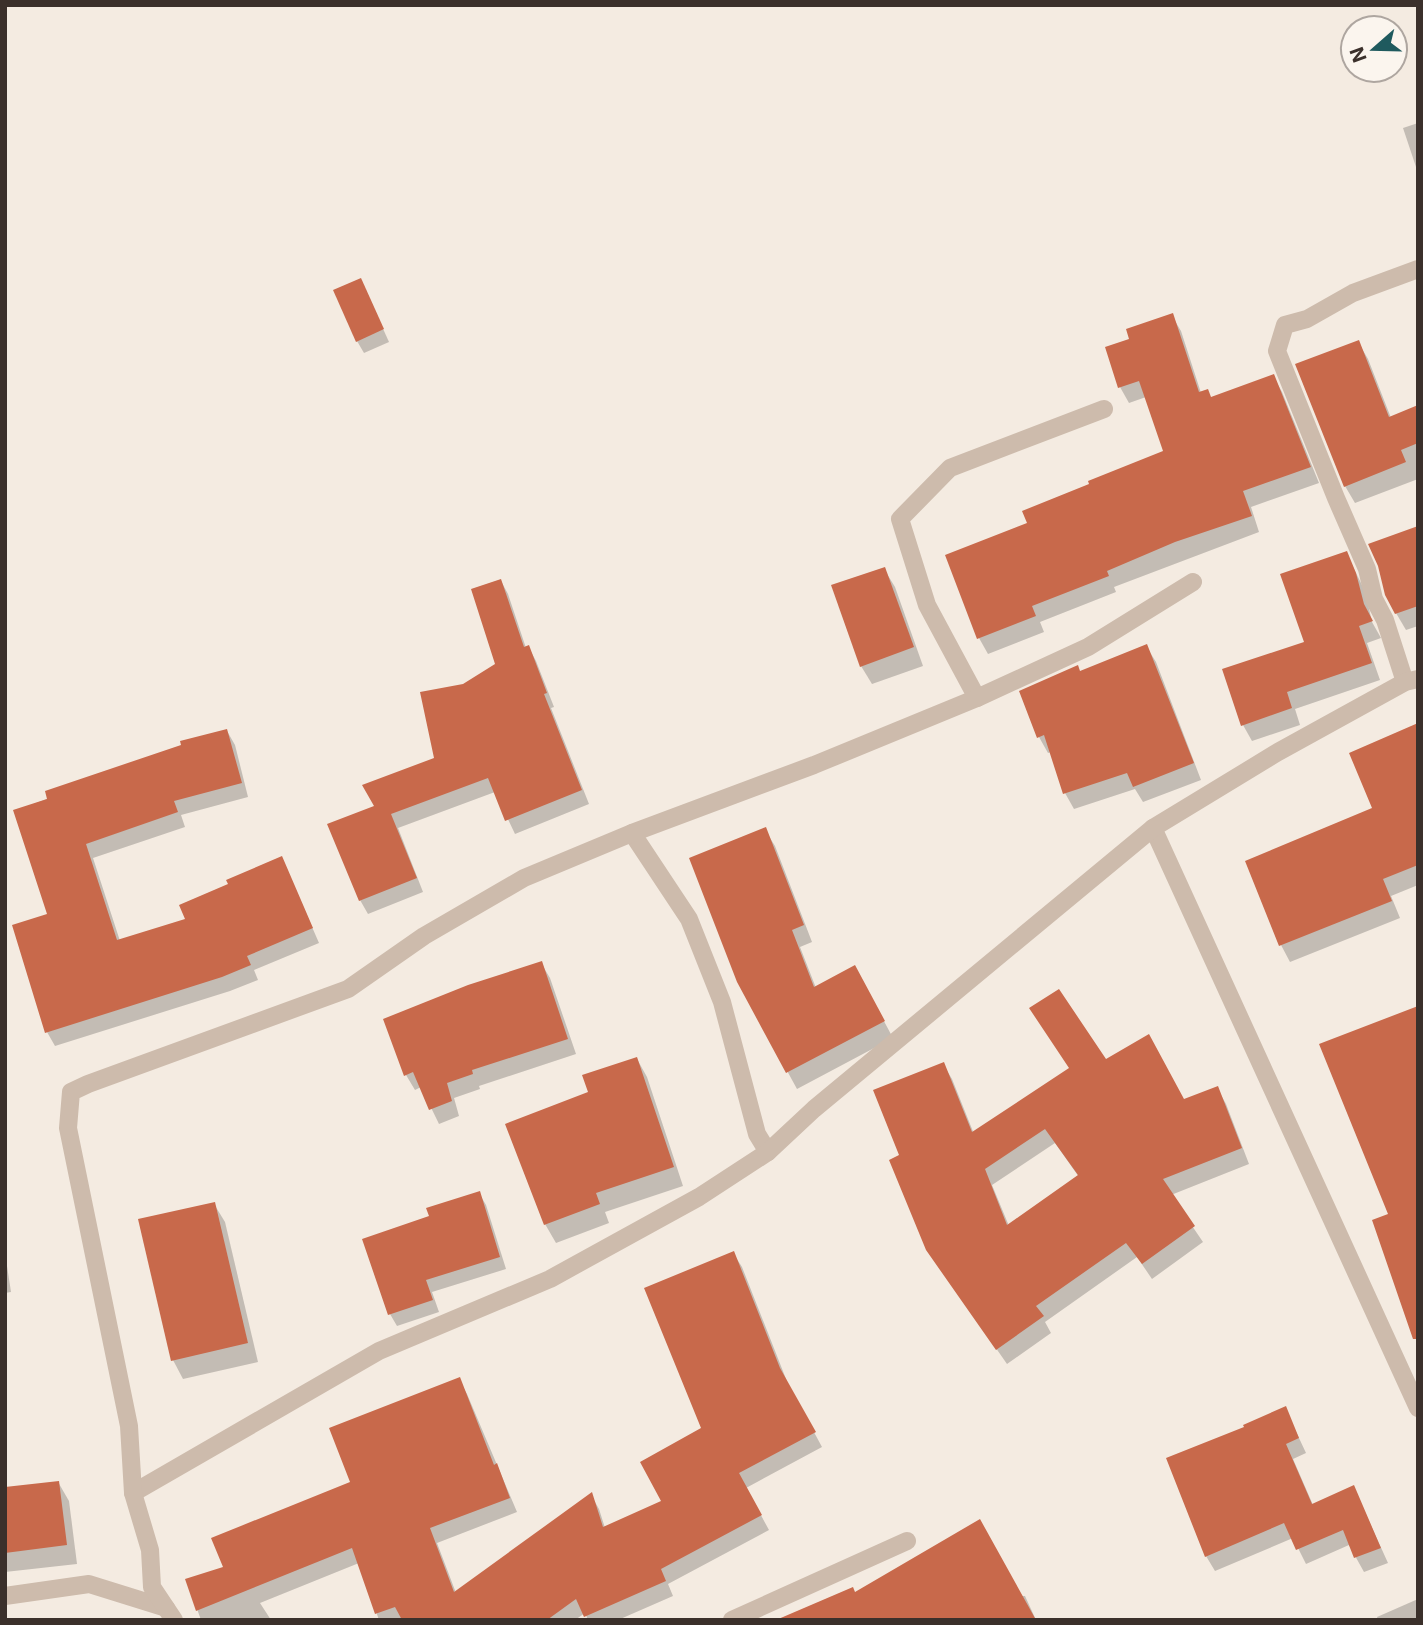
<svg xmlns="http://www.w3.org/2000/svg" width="1423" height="1625" font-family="Inter,sans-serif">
	<rect width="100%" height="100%" fill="#f4ebe1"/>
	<g fill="#0003" fill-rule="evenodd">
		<path d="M1418,123V173L1403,128Z"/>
		<path d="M361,280L389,342L364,353L357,341Z"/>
		<path d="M1172,316L1181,331L1201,393L1211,398L1273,376L1282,392L1319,483L1251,507L1259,532L1114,587L1116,592L1040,622L1044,632L988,654L979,638L1030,524L1165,452L1146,397L1129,403L1120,387L1131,340Z"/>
		<path d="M1358,342L1368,359L1391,418L1418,407V479L1355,503L1345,486Z"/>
		<path d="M1418,528V626L1406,630L1396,613Z"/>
		<path d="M1346,553L1365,591L1372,622L1381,638L1367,643L1380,680L1295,709L1300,725L1252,741L1243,725L1306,643Z"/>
		<path d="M884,569L895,587L923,666L872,684L861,666Z"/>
		<path d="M501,581L508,594L526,648H529L536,661L554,707L551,708L589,804L515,834L495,792L398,828L423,892L368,914L360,900L376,806L436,759L463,685L497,665Z"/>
		<path d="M1146,646L1156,662L1201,780L1143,802L1135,789L1074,809L1065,793L1051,752L1048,753L1039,737L1080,672Z"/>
		<path d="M1418,724V885L1391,896L1400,918L1290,962L1281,945L1247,862L1375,809Z"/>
		<path d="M227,731L235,745L248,797L181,815L185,827L93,858L120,941L188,920L231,885L282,858L319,943L254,970L258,980L230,991L55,1046L47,1032L49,915L15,811Z"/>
		<path d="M765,830L775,846L812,942L800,947L816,988L864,984L893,1038L797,1089L738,981Z"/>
		<path d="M541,963L550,978L576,1054L479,1086L480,1089L454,1098L459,1116L439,1124L421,1087L415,1090L406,1075Z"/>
		<path d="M637,1059L647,1077L683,1186L605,1212L609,1223L556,1243L545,1224L507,1125L590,1093Z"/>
		<path d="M1105,1061L1183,1101L1217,1088L1226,1104L1249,1164L1171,1195L1203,1242L1152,1279L1137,1257L1045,1322L1051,1333L1007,1364L927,1249L901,1156L943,1064L952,1079L974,1134ZM1055,1143L1079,1177L1009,1226L992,1185Z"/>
		<path d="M479,1193L486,1205L506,1269L432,1292L439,1312L397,1326L390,1314L431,1217Z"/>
		<path d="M214,1204L225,1222L258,1362L183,1379L173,1360Z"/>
		<path d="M5,1253L11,1292L5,1293Z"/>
		<path d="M733,1253L742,1267L788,1384L822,1447L746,1488L769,1530L668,1584L673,1596L618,1620H588L585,1613L575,1620H379L359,1563L260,1603L271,1620H201L187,1581L225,1568L352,1483L459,1380L467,1394L517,1512L437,1543L456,1593L591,1495L599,1509L605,1528L664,1502L703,1429Z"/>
		<path d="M1285,1408L1306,1453L1293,1459L1313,1505L1354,1488L1388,1563L1364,1572L1349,1545L1306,1564L1293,1538L1215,1571L1206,1556L1246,1428Z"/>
		<path d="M58,1482L69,1501L77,1564L5,1572V1489Z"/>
		<path d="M855,1594L1025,1596L1036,1620H799Z"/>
		<path d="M1418,1599V1620H1378L1377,1617Z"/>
	</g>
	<g fill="#c8694b" fill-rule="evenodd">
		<path d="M361,278L384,329L356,342L333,290Z"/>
		<path d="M1173,313L1199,392L1208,389L1211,397L1274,374L1311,467L1243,491L1252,516L1175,542L1107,571L1109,576L1032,606L1036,616L977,639L945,555L1027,523L1022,511L1089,484L1088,481L1163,451L1139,381L1118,388L1105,347L1129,339L1126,329Z"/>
		<path d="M1359,340L1389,417L1418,405V443L1401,450L1406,462L1344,487L1295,364Z"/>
		<path d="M1418,526V606L1395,614L1385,595L1378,566L1368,544Z"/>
		<path d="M1347,551L1356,573L1364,604L1373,621L1359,626L1372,663L1287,692L1292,708L1241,726L1222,669L1304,642L1280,574Z"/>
		<path d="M885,567L914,647L860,667L831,585Z"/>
		<path d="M501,579L524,647L529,645L547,693L544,694L582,790L505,821L488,778L391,814L417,878L359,901L327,824L374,806L362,785L434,758L420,692L463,684L495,664L471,589Z"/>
		<path d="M1147,644L1194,763L1133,787L1127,773L1063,794L1044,735L1037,738L1019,691L1078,665L1080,671Z"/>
		<path d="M1418,723V865L1383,879L1392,901L1279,946L1245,861L1372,808L1349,753Z"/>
		<path d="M227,729L242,783L174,801L178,812L86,844L117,940L185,919L179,905L228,884L226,880L282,856L313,928L247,956L251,965L222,977L45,1033L12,925L47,914L13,810L47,799L45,791L181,745L180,741Z"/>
		<path d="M766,827L804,925L792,930L814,987L855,965L885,1021L786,1073L737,982L689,858Z"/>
		<path d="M542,961L568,1039L472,1070L473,1074L447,1083L452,1101L429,1110L413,1072L404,1076L383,1019L468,985Z"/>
		<path d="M1059,989L1106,1059L1149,1034L1184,1099L1218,1086L1242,1148L1163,1179L1195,1226L1142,1264L1126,1243L1036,1306L1044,1316L996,1350L926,1250L889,1160L899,1155L873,1090L944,1062L972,1132L1069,1068L1029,1008ZM1045,1129L1078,1175L1007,1225L985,1169Z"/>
		<path d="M1418,1006V1339H1413L1372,1220L1388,1214L1319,1044Z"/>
		<path d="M637,1057L674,1167L596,1193L600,1204L544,1225L505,1124L588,1092L582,1075Z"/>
		<path d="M480,1191L500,1257L426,1280L433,1300L388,1315L362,1239L429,1216L426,1208Z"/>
		<path d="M215,1202L248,1343L171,1361L138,1219Z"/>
		<path d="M734,1251L780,1368L816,1432L739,1473L762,1515L661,1569L666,1581L584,1617L576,1599L547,1620H402L395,1607L375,1614L352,1548L196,1611L185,1579L223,1567L211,1538L350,1482L329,1428L460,1377L494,1465L497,1463L510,1498L430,1528L454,1592L592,1492L603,1527L661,1501L640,1462L701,1428L644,1288Z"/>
		<path d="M1286,1406L1299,1438L1286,1444L1312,1504L1354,1485L1381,1548L1354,1558L1343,1530L1296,1550L1284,1523L1205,1557L1166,1458L1244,1427L1243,1425Z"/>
		<path d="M59,1481L67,1545L5,1553V1487Z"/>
		<path d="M980,1519L1036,1620H776L853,1587L855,1592Z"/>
	</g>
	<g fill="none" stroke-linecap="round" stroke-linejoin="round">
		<g stroke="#cdbbac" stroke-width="18">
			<path d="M1405,682L1385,620L1374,599L1367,569L1336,498L1277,351L1285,325L1307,319L1353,293L1418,269"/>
			<path d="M977,698L927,605L900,519L950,468L1104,409"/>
			<path d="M1153,828L1418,1408"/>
			<path d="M632,833L689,919L722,1002L757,1134L768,1152"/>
			<path d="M133,1493L379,1351L550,1279L699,1197L768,1152L814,1109L1153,828L1278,752L1405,682L1418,679"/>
			<path d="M5,1596L89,1584L166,1608"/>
			<path d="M174,1620L152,1587L150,1550L133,1493L129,1426L68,1128L71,1092L88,1084L348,989L424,936L524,878L632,833L814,765L977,698L1088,647L1193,582"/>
			<path d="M732,1620L907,1541"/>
		</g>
	</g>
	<rect width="1423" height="1625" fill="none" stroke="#3b302b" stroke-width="14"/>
	<g transform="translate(1374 49) rotate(250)"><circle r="33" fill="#fbf5ee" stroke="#aea6a0" stroke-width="2"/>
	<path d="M0-5L12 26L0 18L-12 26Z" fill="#1f5a5e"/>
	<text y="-10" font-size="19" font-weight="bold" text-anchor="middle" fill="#3b302b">N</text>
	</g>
</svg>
